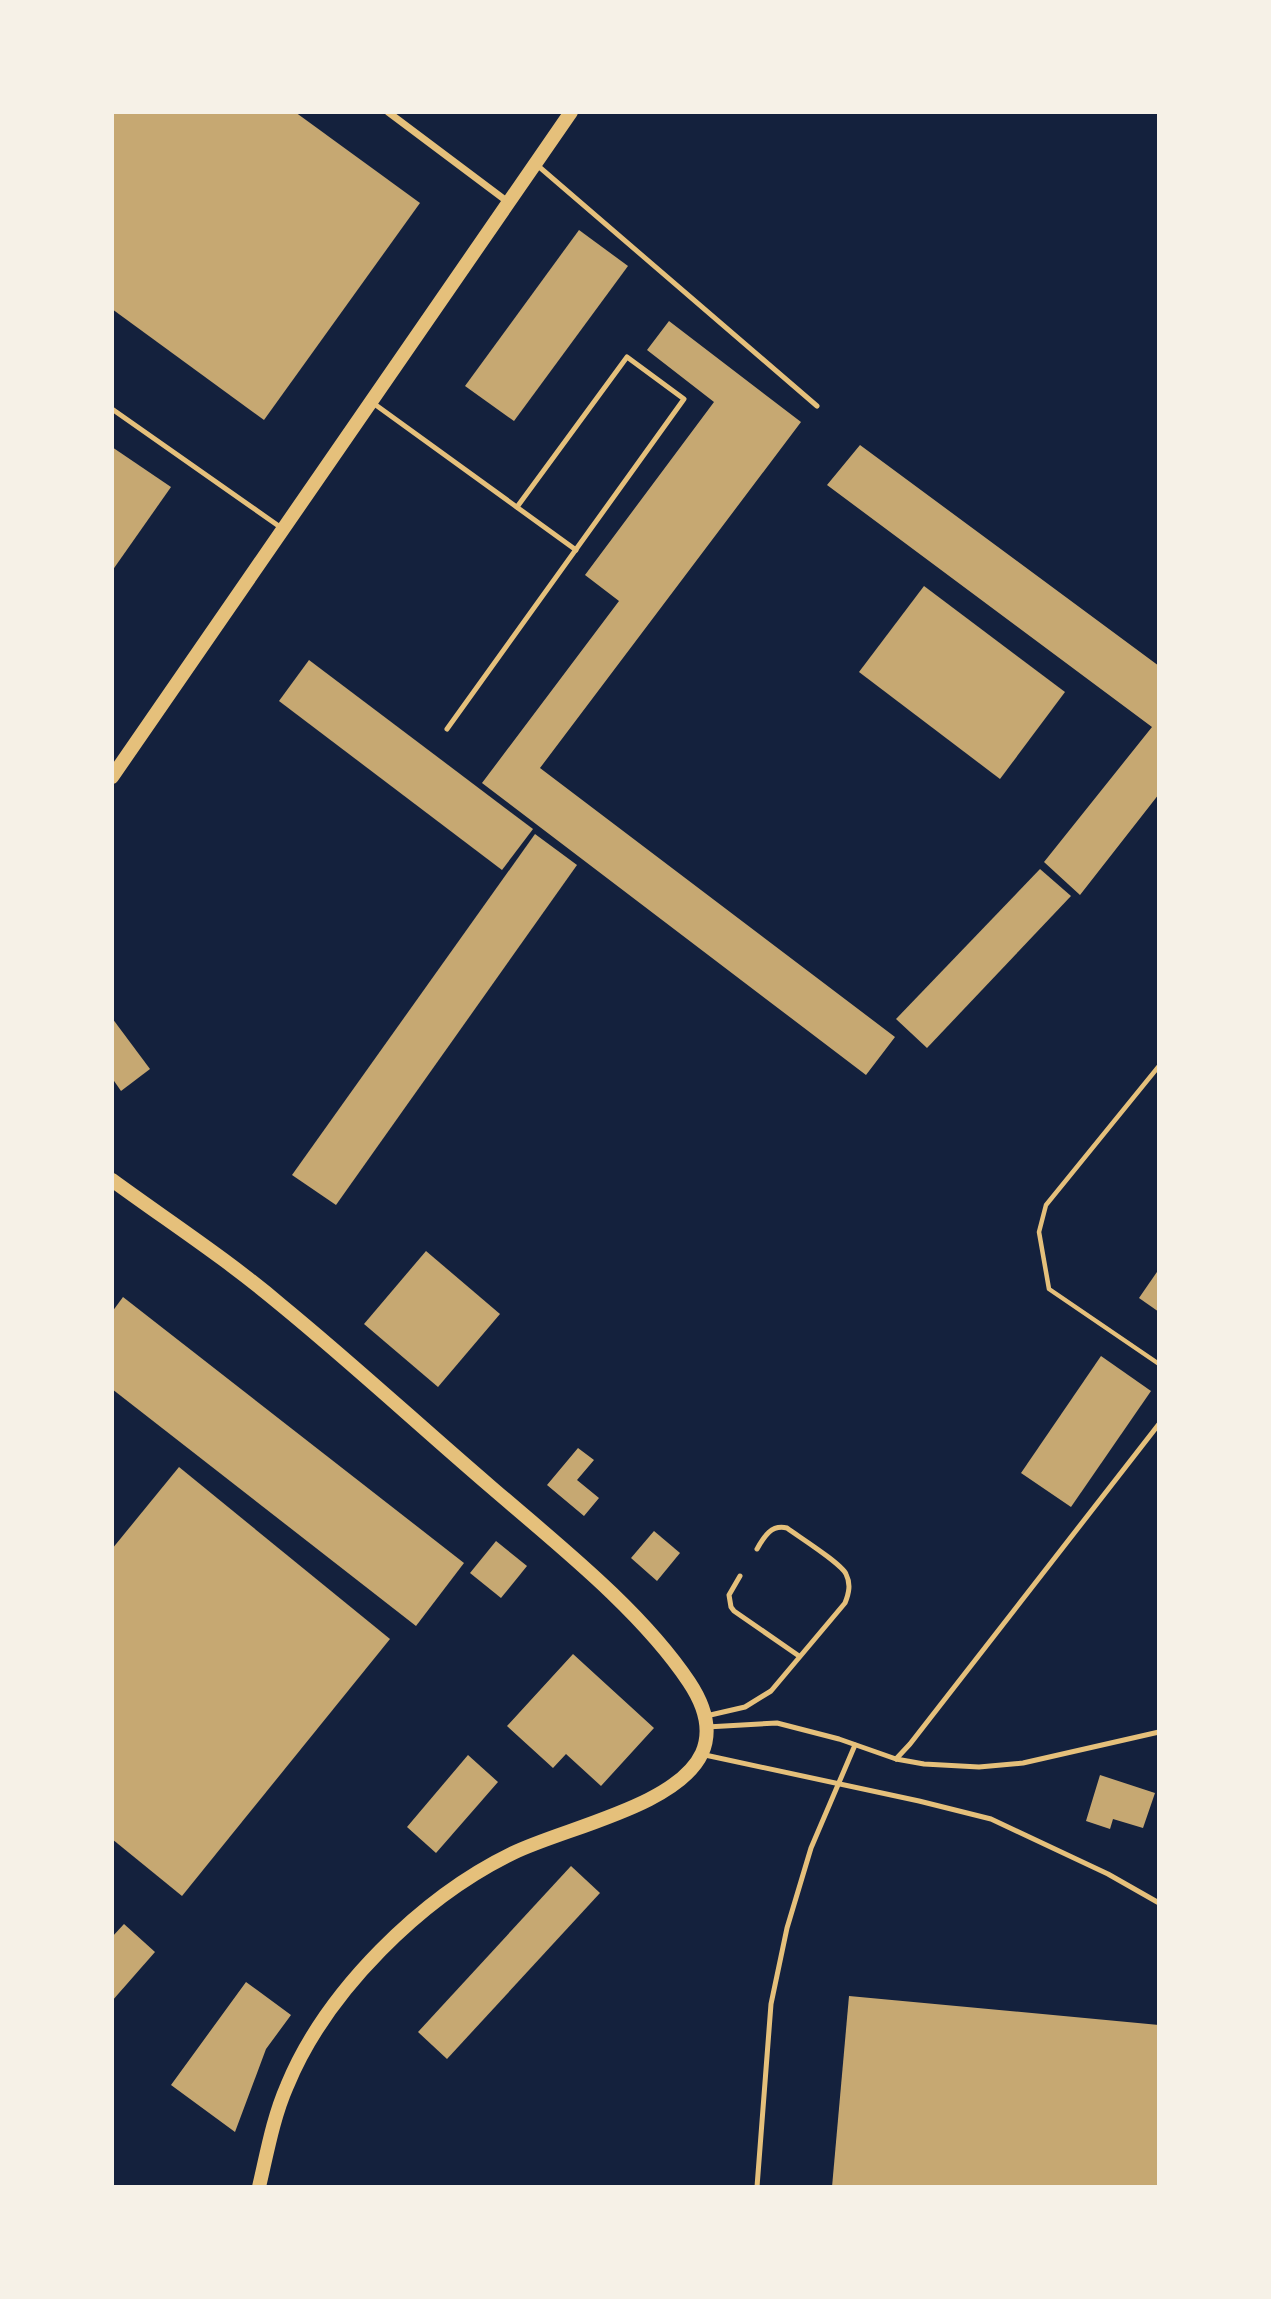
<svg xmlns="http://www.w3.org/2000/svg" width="1271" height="2299" font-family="'Fira Sans Condensed',sans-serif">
	<rect width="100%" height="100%" fill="#14213d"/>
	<g fill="#c6a872">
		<path d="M112,112H295L420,203L264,420L112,309Z"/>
		<path d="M579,230L628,266L514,421L465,386Z"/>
		<path d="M669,321L801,422L540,768L895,1037L866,1075L482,783L619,601L585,575L714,402L647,350Z"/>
		<path d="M860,445L1159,666V794L1080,895L1044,862L1152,727L827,485Z"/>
		<path d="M112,447L171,487L112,571Z"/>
		<path d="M924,586L1065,692L1000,779L859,672Z"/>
		<path d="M309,660L533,829L502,870L279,701Z"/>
		<path d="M535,834L577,865L336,1205L292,1175Z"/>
		<path d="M1040,869L1071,896L927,1048L896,1019Z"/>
		<path d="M112,1018L150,1069L121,1091L112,1078Z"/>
		<path d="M426,1251L500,1314L438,1387L364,1324Z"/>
		<path d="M1159,1269V1312L1139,1298Z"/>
		<path d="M123,1297L464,1563L416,1626L112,1389V1312Z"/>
		<path d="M1101,1356L1151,1391L1071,1507L1021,1473Z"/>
		<path d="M578,1448L594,1460L577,1480L599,1498L584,1516L547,1485Z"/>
		<path d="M179,1467L390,1639L182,1896L112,1839V1549Z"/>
		<path d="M654,1531L680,1553L657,1581L631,1558Z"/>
		<path d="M496,1541L527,1566L501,1598L470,1573Z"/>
		<path d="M573,1654L654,1728L601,1786L566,1754L553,1768L507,1726Z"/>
		<path d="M468,1755L498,1782L436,1853L407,1827Z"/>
		<path d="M1100,1775L1155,1793L1143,1828L1113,1819L1110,1829L1086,1821Z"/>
		<path d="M571,1866L600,1893L447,2059L418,2032Z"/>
		<path d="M124,1924L155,1952L112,2001V1937Z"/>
		<path d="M246,1982L291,2015L266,2049L235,2132L171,2085Z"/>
		<path d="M849,1996L1159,2025V2187H832Z"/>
	</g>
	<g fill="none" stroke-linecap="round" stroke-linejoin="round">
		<path stroke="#e5c07b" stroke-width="4.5" d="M1159,1066L1046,1205L1039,1232L1049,1289L1159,1364"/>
		<g stroke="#e5c07b" stroke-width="5">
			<path d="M537,165L817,406"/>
			<path d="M373,403L576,550"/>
			<path d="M112,409L283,529"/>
			<path d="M447,729L684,399L627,357L517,507"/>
			<path d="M740,1576L729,1595L731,1607L734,1611L799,1656"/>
			<path d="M706,1716L745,1707L771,1691L845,1603C849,1593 851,1584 846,1574C841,1563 799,1537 787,1528C771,1524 764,1537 757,1549"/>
			<path d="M707,1727L777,1723L839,1739L896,1759L924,1764L979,1767L1023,1763L1159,1732"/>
			<path d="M705,1755L919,1801L991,1819L1108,1874L1159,1903"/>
			<path d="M896,1759L910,1744L1159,1424"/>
			<path d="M757,2187L771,2004L787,1928L811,1848L855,1745"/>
		</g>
		<path stroke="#e5c07b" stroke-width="7" d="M388,112L508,202"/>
		<g stroke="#e5c07b" stroke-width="14">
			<path d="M112,777L571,112"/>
			<path d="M112,1180C168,1221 228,1260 281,1305C353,1364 421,1427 491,1487C557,1544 641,1610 689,1682C703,1703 713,1728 702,1753C678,1806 564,1828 513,1853C422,1897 326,1991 287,2086C273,2118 267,2153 259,2187"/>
		</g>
	</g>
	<rect width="1271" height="2299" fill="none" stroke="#f6f1e7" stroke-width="228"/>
</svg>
